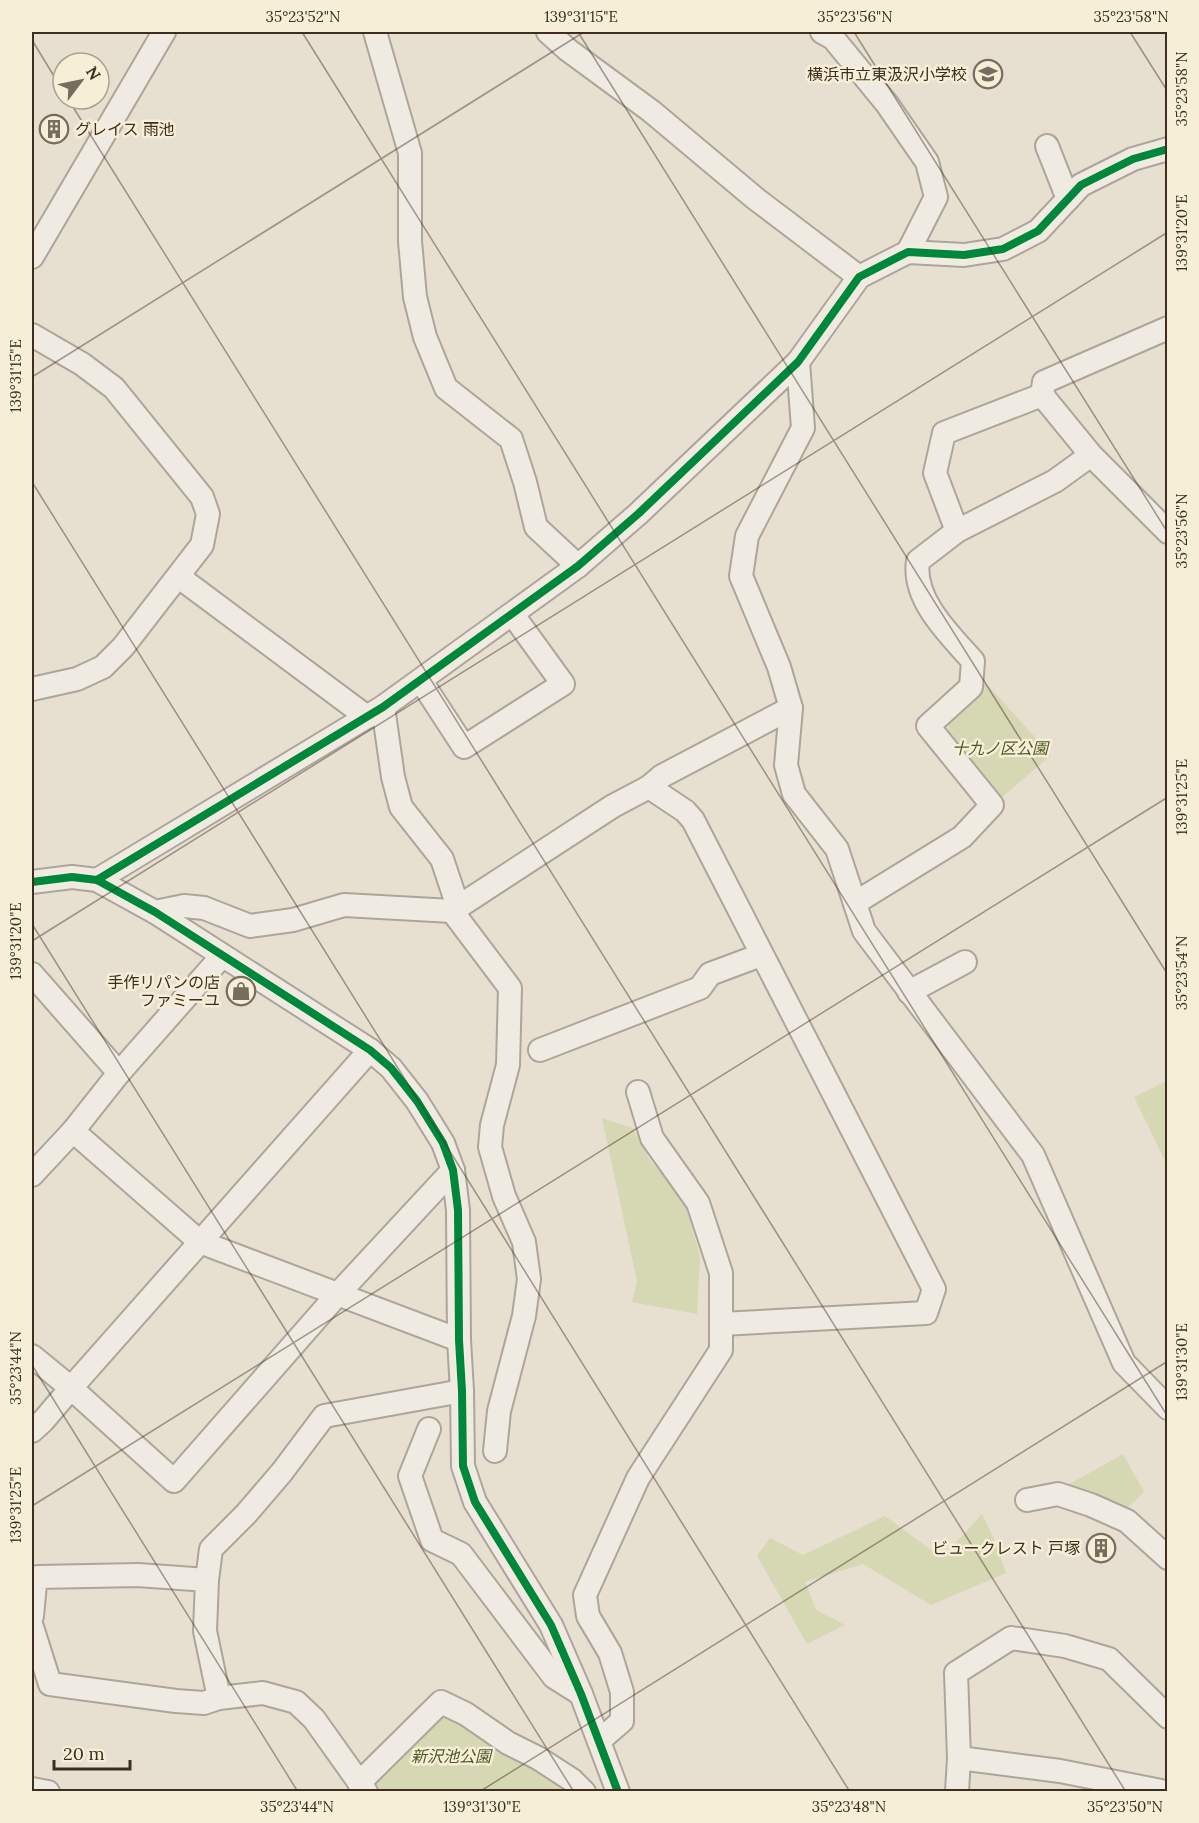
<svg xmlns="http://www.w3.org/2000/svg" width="1199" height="1823" font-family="Lora,'Noto Sans JP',serif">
	<rect width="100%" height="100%" fill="#e7e0d1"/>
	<g fill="#d6d7b3">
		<path d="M986,683L1051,755L1000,799L948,736L949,719Z"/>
		<path d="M1167,1081V1165L1134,1097Z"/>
		<path d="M602,1118L633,1128L649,1159L684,1200L700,1257L697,1314L632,1302L637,1281Z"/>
		<path d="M1123,1454L1144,1492L1126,1509L1066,1486Z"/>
		<path d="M982,1514L994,1539L1006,1573L931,1605L863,1564L805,1582L816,1610L845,1625L807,1644L757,1556L770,1538L803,1555L885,1516L942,1558Z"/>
		<path d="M442,1716L471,1725L573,1791L374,1792L369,1786Z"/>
	</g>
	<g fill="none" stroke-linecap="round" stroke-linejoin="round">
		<g stroke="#ada599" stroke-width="26">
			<g id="street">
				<path d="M375,32L410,153V241L415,297L425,337L446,388L511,439L525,482L536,527L578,566"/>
				<path d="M548,32L568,50L651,111L756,199L859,277"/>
				<path d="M822,32L833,38L887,104L927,162L936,197L908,252"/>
				<path d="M1047,146L1068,199"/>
				<path d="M32,257L164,32"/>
				<path d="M1168,328L1044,382L1042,395L1091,455L1168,532"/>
				<path d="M32,335L82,364L114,388L202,497L208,514L202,545L123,647L103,667L77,679L32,689"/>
				<path d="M798,362L803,428L747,536L741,576L779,667L791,708L786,765L794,794L837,849L864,931L1033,1155L1124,1363L1168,1408"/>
				<path d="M957,531L935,473L944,433L1042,395"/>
				<path d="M179,577L367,717"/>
				<path d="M421,681L464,747L563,684L513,615"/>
				<path d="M383,707L393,777L401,807L442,859L458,907"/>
				<path d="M649,787L685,811L693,820L934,1289L926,1313L721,1324"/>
				<path d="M97,880L383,707L578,566L638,514L798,362L859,277L908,252L964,255L1003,249L1038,231L1081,185L1133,159L1168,149"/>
				<path d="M32,882L72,877L97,880L155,912L370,1050L391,1068L417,1101L443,1143L453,1170L458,1210L459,1340L462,1391L463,1466L475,1502L551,1625L581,1694L618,1792"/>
				<path d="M855,903L962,837L992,805L928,726L971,687L973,661C949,634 912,599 918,561L957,531L1055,481L1091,455"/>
				<path d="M452,911L510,988L508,1065L492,1125L490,1147L504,1196L524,1242L529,1279L524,1316L499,1411L495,1451"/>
				<path d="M155,912L184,906L204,908L250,926L293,920L344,905L452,911L613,806L649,787L662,776L791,708"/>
				<path d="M32,974L119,1073"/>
				<path d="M909,992L965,962"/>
				<path d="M370,1050L71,1388L174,1481L337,1295L453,1170"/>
				<path d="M540,1050L700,988L710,974L761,955"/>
				<path d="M73,1131L200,1242L459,1340"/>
				<path d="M32,1175L73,1131L119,1073L222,956"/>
				<path d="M32,1356L71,1388L43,1421L32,1431"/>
				<path d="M429,1429L410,1476L432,1540L461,1554L554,1677L581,1694"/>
				<path d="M1027,1500L1058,1494L1091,1505L1127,1521L1168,1558"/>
				<path d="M207,1580L205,1631L219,1698"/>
				<path d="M32,1616L35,1584L38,1577L138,1575L207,1580L211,1549L246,1514L282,1472L324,1416L462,1391"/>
				<path d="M32,1627L50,1684L176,1701L204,1703L219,1698L263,1693L296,1702L314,1719L366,1792"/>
				<path d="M599,1741L622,1721V1692L610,1653L588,1616L585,1595L638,1478L721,1350V1273L698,1203L652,1138L638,1092"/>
				<path d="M959,1758L1060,1771L1166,1792"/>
				<path d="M359,1783L441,1702L466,1714L508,1743L538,1758L572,1780L584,1792"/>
				<path d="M32,1789L48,1792"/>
				<path d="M957,1792L959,1758L956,1673L1011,1638L1065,1646L1109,1659L1168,1717"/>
			</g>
		</g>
		<use href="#street" stroke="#efebe3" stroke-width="22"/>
		<g stroke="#f7eed8" stroke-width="11">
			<g id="cycleway">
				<path d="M97,880L383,707L578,566L638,514L798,362L859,277L908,252L964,255L1003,249L1038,231L1081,185L1133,159L1168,149"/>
				<path d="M32,882L72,877L97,880L155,912L370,1050L391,1068L417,1101L443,1143L453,1170L458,1210L459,1340L462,1391L463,1466L475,1502L551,1625L581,1694L618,1792"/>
			</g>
		</g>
		<use href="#cycleway" stroke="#00873e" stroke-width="8"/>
	</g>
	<path fill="none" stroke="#3d2e20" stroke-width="1.5" stroke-opacity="0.45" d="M302,32L1168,1417M578,32L1168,975M854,32L1168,533M1130,32L1168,92M32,40L63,91M68,99L1126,1792M32,377L584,32M32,482L850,1792M32,924L574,1792M32,941L1168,232M32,1365L298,1792M32,1506L1168,797M479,1792L1168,1361"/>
	<defs>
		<g id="school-ring" transform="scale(1.5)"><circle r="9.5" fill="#f7eed8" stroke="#786c5e" stroke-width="1.5"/><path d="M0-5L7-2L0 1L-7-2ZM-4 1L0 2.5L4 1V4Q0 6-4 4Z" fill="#786c5e"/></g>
		<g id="building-ring" transform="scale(1.5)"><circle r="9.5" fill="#f7eed8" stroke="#786c5e" stroke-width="1.5"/><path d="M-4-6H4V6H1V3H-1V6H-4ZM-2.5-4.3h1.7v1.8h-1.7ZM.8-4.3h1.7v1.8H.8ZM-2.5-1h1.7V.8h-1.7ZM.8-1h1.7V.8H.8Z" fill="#786c5e"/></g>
		<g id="shop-ring" transform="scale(1.5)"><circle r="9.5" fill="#f7eed8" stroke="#786c5e" stroke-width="1.5"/><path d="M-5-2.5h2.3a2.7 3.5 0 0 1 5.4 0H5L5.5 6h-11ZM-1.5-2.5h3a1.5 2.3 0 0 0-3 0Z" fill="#786c5e"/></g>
	</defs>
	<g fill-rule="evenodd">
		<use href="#school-ring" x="988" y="74"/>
		<use href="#building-ring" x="54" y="129"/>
		<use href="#shop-ring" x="241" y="991"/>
		<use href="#building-ring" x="1101" y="1548"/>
	</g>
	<g text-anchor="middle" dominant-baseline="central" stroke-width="5" stroke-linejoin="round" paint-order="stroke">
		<g font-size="16" fill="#3d2e20" stroke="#f7eed8" text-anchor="end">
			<text x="967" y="74">横浜市立東汲沢小学校</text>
			<text x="75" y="129" text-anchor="start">グレイス 雨池</text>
			<text x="220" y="982">手作リパンの店<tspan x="220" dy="18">ファミーユ</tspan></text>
			<text x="1080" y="1548">ビュークレスト 戸塚</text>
		</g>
		<g font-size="16" font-style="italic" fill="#4d5a26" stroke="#f7eed8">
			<text x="1000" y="748">十九ノ区公園</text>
			<text x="451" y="1756">新沢池公園</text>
		</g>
	</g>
	<rect width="1199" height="1823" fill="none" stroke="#f7eed8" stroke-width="66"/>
	<g transform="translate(81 81) rotate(58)"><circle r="28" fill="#f7eed8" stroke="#ada18e" stroke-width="1.5"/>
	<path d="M0-4.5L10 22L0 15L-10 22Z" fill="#786c5e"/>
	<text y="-9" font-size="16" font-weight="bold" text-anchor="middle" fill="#3d2e20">N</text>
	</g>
	<path d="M54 1760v9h76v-9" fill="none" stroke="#3d2e20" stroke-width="3"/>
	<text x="63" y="1760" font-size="18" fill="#3d2e20" stroke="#f7eed8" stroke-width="4.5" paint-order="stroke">20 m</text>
	<rect x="33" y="33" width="1133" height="1757" fill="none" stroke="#3d2e20" stroke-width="2"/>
	<g font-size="15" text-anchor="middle" fill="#3d2e20">
		<text x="303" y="22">35°23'52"N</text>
		<text x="581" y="22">139°31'15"E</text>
		<text x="855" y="22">35°23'56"N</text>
		<text x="1131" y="22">35°23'58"N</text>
		<text transform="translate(1182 89) rotate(-90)" y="5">35°23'58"N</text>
		<text transform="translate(1182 233) rotate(-90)" y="5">139°31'20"E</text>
		<text transform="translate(16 376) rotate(-90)" y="5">139°31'15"E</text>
		<text transform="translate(1182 531) rotate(-90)" y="5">35°23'56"N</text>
		<text transform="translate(1182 797) rotate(-90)" y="5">139°31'25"E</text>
		<text transform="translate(16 941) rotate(-90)" y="5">139°31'20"E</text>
		<text transform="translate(1182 973) rotate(-90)" y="5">35°23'54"N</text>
		<text transform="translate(1182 1362) rotate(-90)" y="5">139°31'30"E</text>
		<text transform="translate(16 1368) rotate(-90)" y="5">35°23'44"N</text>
		<text transform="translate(16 1505) rotate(-90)" y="5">139°31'25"E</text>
		<text x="297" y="1812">35°23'44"N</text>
		<text x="482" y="1812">139°31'30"E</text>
		<text x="849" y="1812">35°23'48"N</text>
		<text x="1125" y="1812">35°23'50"N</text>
	</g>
</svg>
